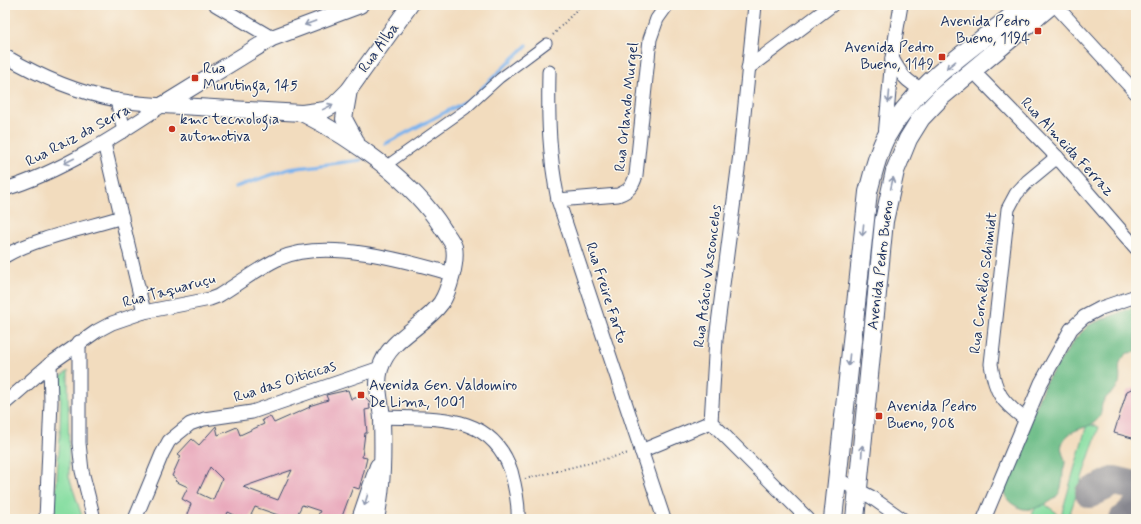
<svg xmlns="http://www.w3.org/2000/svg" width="1141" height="524" font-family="Mynerve,sans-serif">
	<rect width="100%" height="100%" fill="#fbf7ec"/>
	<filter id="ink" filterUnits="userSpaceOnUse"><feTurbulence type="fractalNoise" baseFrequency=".025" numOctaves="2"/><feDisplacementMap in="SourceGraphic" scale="8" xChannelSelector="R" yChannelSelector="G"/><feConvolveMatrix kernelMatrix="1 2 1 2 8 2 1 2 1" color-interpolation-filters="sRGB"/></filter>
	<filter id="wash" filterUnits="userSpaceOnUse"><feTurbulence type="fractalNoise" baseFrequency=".012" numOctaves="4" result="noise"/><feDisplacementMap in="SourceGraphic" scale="16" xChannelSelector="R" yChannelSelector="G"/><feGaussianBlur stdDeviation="0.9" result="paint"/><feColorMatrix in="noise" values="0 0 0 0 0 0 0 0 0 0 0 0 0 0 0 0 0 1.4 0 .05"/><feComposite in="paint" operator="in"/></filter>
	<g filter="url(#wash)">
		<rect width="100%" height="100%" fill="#f2dcbe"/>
		<g fill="#87dea2" stroke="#518680">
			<path d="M68,371L69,477L83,519H54L60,436L61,377Z"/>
			<path d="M1087,424L1099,427L1068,519H1030L1039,500L1061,516Z"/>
		</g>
		<path fill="#6dbd88" stroke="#447673" d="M1136,306V352L1128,353C1114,363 1122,372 1119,383C1116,392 1107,394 1103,402C1100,407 1103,413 1098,419C1088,431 1069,426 1062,444C1060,451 1064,455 1065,462C1065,465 1064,468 1063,471C1062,490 1061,498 1041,506C1035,509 1024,511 1018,507C1008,502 1004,497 1003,486L1045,383L1076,338L1089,325Z"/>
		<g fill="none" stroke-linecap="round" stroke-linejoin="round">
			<g stroke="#7eb4ed" stroke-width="3.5">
				<path d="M476,94L527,45"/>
				<path d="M385,144L472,98"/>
				<path d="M235,187L289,169L361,160"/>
			</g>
			<g stroke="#86868e" stroke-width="30">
				<path d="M1090,493L1115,481L1136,486"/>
				<path d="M1124,519L1136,509"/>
			</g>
		</g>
		<g id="blocks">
			<g fill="#e8a6ba" fill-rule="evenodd">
				<path d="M1136,387V439L1114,433L1127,391Z"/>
				<path d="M348,390L351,399L364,396L369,401L370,409L365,410L367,433H365L362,457L367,458L364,471L359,489L353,487L341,519H316L320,511L302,505L295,519H275L278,515L255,507L249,519H243L228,512L225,519H185L191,504L182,499L188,487L175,481L177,479L172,476L181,456L178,454L192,439L199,445L216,426L218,435L237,427L240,435L264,424L262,420L270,416L274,423L310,407L309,406L328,400L326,395ZM210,467L222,479L213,500L198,493ZM292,470L278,500L243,487Z"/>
			</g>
		</g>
	</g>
	<g filter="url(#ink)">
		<use href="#blocks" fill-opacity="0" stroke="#3b496c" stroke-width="1"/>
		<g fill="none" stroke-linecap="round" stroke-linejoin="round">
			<g stroke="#3b496c" stroke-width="11">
				<path id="pedestrian" d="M384,167L466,109L500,78L547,43"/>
			</g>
			<g stroke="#3b496c" stroke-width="15">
				<g id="minor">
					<path d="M216,5L272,38"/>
					<path d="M755,5L740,154L716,339L711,422L808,519"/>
					<path d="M1055,5L1136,93"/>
					<path d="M5,56C39,76 78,93 117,100C132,103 148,104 163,105"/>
					<path d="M892,58C900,73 906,82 922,89"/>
					<path d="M748,68L832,5"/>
					<path d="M972,70L1057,157L1136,248"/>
					<path d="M549,72C548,118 549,155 558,200L664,519"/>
					<path d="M117,100L124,131"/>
					<path d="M885,136L892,58L901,5"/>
					<path d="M104,143L144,312"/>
					<path d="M5,189C59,173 116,136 163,105"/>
					<path d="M558,200L618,195C629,191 633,186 636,175L650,39L657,19L667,5"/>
					<path d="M5,256C35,238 87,228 122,217"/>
					<path d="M79,342V443L82,471L94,519"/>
					<path d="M5,403L50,364L97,331L112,323L144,312L210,299L218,296C238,284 257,269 278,259C325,238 404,260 452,274"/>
					<path d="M382,417C433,419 491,411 511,471C515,486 519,504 518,519"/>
					<path d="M1025,419C1002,402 995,393 991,364L1008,209L1016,194L1028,181L1057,157"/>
					<path d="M641,451L711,422"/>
					<path d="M837,479L871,497L902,519"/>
					<path d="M46,519L51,402L50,364"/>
					<path d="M135,519L162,454L169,441L190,424L204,419L252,412L380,368"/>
					<path d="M984,519L1041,383L1071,329L1084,317L1101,308L1136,296"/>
				</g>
			</g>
			<g stroke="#3b496c" stroke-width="18">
				<g id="tertiary">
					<path d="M349,90L344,119L356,141"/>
					<path d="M163,105L302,113L325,110L334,105L349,90L410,5"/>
					<path d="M163,105L272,38L360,5"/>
					<path d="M302,113C353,139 412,180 443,229C446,234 452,241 454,247C457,261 449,291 441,303C424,327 389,338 380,369C375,386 381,402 382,419C383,454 383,485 376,519"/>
					<path d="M360,519L378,466"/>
				</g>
			</g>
			<g stroke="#3b496c" stroke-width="20">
				<g id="secondary">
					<path d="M833,519L868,192C873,174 877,154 886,137C917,80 977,46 1025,5"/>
					<path d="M855,519L884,221L895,171L908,139L921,118L942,96L1051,5"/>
				</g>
			</g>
			<g stroke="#3b496c" stroke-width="2" stroke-dasharray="1 3" stroke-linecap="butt">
				<path d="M553,35L581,5"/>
				<path d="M525,479L629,453"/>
			</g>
			<use href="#pedestrian" stroke="#fff" stroke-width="9"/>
			<use href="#minor" stroke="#fff" stroke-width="13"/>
			<use href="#tertiary" stroke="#fff" stroke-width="16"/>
			<use href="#secondary" stroke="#fff" stroke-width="18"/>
		</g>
		<defs><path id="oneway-shaft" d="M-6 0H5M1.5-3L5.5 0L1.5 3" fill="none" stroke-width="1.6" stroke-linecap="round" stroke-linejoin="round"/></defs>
		<g stroke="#8d97ae">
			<use href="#oneway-shaft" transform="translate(310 23) rotate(160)"/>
			<use href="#oneway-shaft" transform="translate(951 65) rotate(141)"/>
			<use href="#oneway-shaft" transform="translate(889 97) rotate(95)"/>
			<use href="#oneway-shaft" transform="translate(328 107) rotate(-26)"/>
			<use href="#oneway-shaft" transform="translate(69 161) rotate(153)"/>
			<use href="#oneway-shaft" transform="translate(892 183) rotate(-77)"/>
			<use href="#oneway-shaft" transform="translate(863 230) rotate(96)"/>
			<use href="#oneway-shaft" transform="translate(849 360) rotate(96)"/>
			<use href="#oneway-shaft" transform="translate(862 451) rotate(-86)"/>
			<use href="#oneway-shaft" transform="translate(366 500) rotate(107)"/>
		</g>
	</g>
	<g fill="#c8321e" stroke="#fbf7ec" stroke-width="1.5">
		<rect x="1034" y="27" width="8" height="8" rx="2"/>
		<rect x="938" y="53" width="8" height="8" rx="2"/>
		<rect x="191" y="74" width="8" height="8" rx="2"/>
		<circle cx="172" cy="129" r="4"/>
		<rect x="357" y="391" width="8" height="8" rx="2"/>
		<rect x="875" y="412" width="8" height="8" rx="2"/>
	</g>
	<g text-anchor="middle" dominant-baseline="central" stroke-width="3" stroke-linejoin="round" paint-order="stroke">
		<g font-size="15" fill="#1b2f5e" stroke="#fbf7ec" text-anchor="start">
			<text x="1030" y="22" text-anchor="end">Avenida Pedro<tspan x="1030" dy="17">Bueno, 1194</tspan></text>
			<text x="934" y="48" text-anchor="end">Avenida Pedro<tspan x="934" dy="17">Bueno, 1149</tspan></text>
			<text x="203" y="69">Rua<tspan x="203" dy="17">Murutinga, 145</tspan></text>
			<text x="180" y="120">kmc tecnologia<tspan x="180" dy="17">automotiva</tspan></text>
			<text x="369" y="386">Avenida Gen. Valdomiro<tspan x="369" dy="17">De Lima, 1001</tspan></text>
			<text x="887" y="407">Avenida Pedro<tspan x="887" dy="17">Bueno, 908</tspan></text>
		</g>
		<g font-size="15" fill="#1b2f5e" stroke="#fbf7ec">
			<text transform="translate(379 48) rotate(-54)">Rua Alba</text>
			<text transform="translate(627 107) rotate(-84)">Rua Orlando Murgel</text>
			<text transform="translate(78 136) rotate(-28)">Rua Raiz da Serra</text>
			<text transform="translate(1067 147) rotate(47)">Rua Almeida Ferraz</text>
			<text transform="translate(881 265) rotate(-83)">Avenida Pedro Bueno</text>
			<text transform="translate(708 276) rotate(-83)">Rua Acácio Vasconcelos</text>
			<text transform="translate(984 283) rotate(-83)">Rua Cornélio Schimidt</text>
			<text transform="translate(169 291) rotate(-15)">Rua Taquaruçu</text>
			<text transform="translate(606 293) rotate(72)">Rua Freire Farto</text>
			<text transform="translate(285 382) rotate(-18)">Rua das Oiticicas</text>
		</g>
	</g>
	<rect width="1141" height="524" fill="none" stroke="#fbf7ec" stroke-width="20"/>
</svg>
